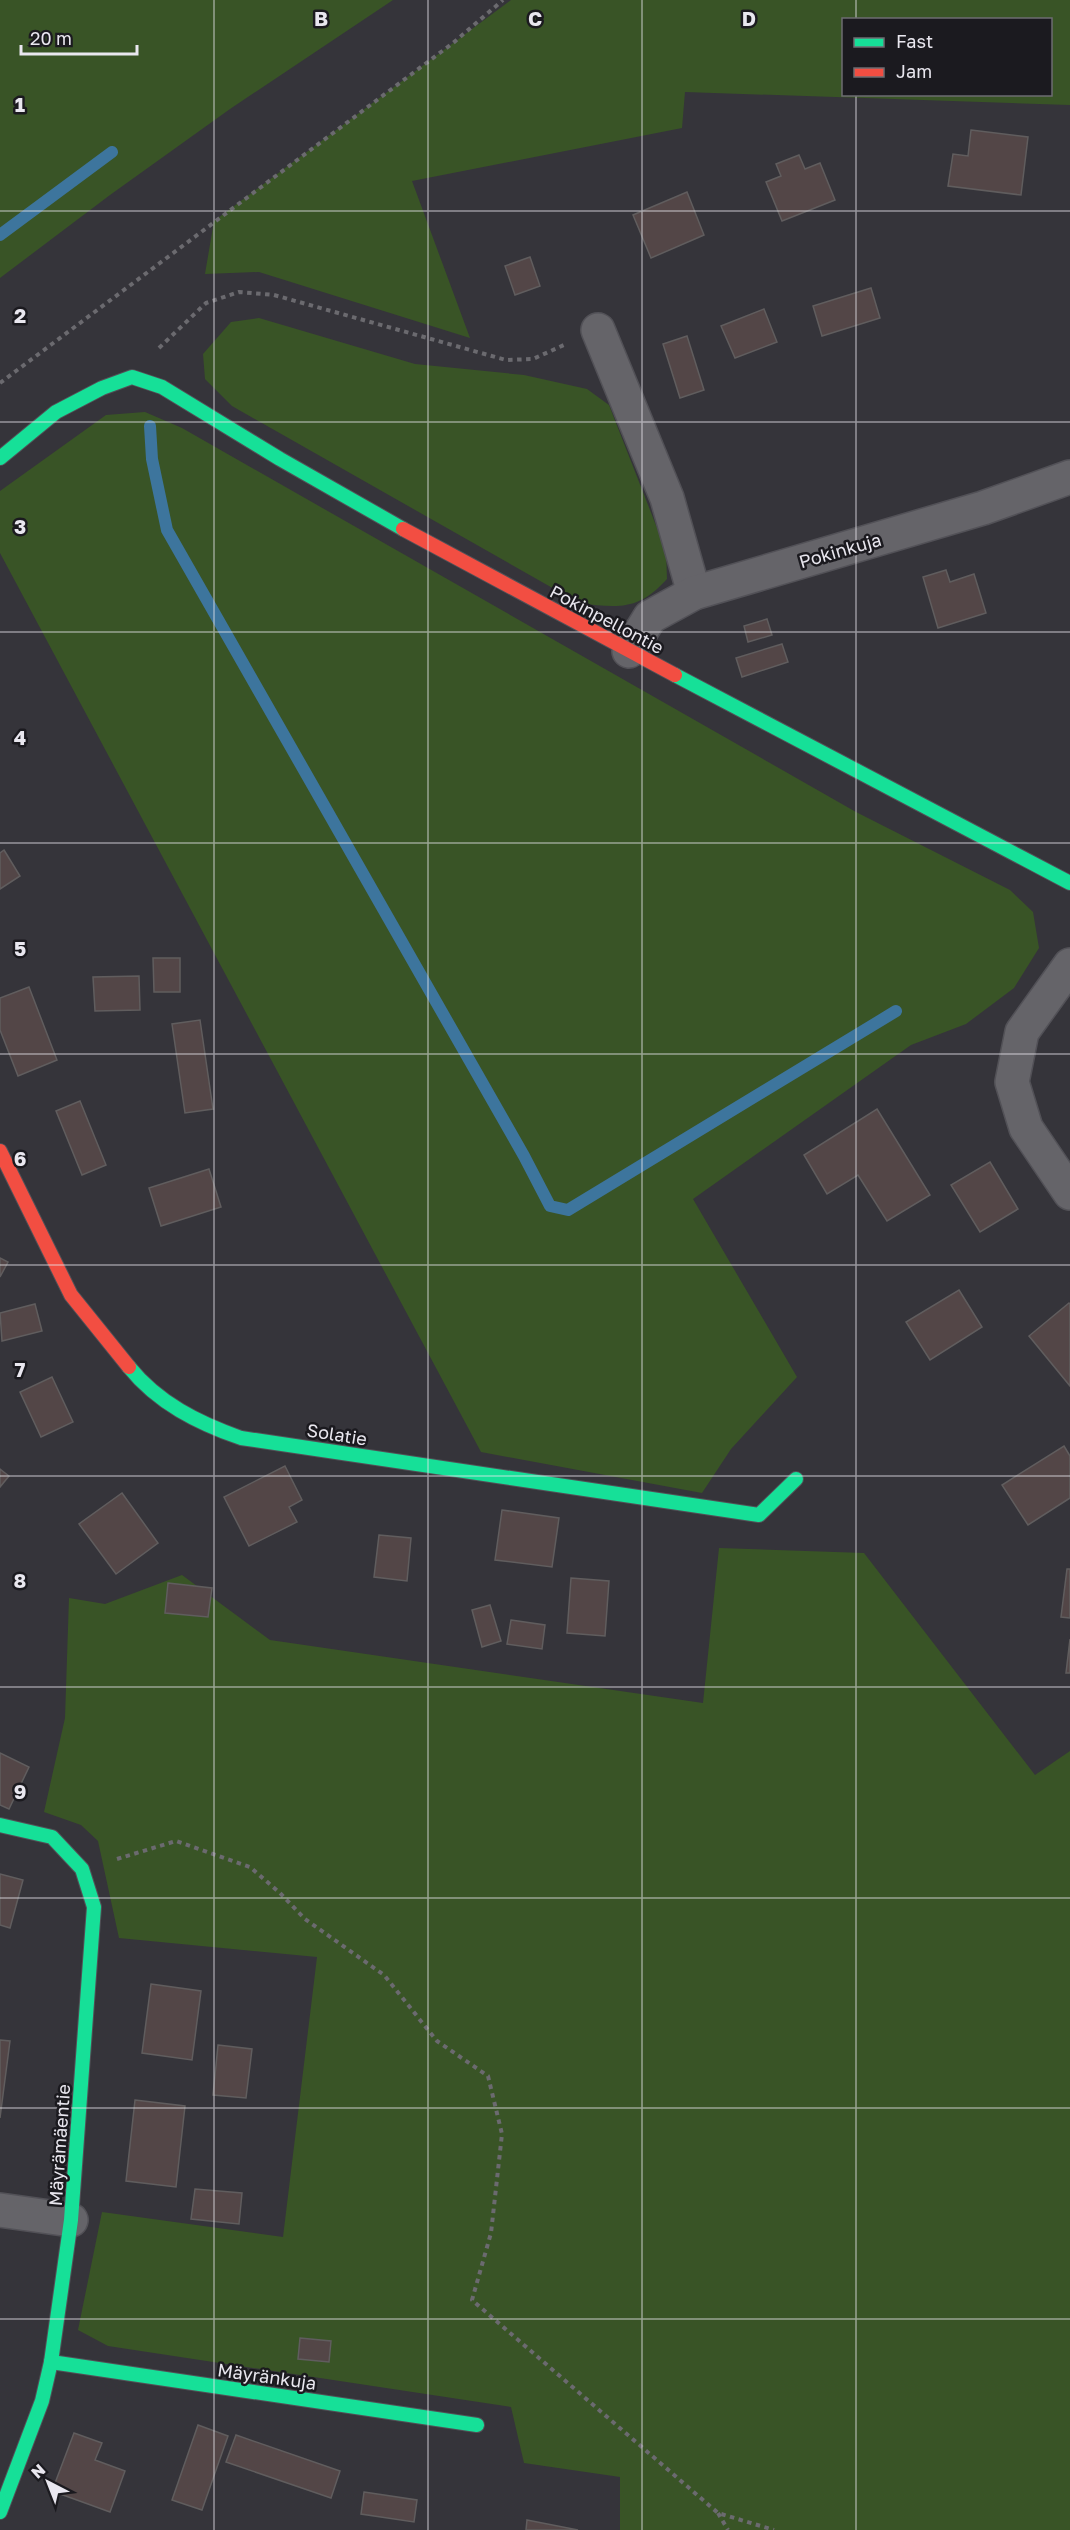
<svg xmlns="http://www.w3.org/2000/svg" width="1070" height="2530" font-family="'Golos Text',sans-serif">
	<rect width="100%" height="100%" fill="#35343a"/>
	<g fill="#395426" fill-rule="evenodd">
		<path d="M0,0H393L230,109L110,195L0,278Z"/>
		<path d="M511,0H1070V105L685,92L682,128L412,181L470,338L259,272L205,274L214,221ZM844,20H1050V94H844Z"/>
		<path d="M259,318L415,364L524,375L587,389L609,405L666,551L667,579C638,611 618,608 579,603L232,406L205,379L203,354L231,322Z"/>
		<path d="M145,412L182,428L856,812L1010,890L1033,912L1039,948L1014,988L966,1024L911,1045L693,1199L797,1377L731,1449L702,1493L481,1452L0,553V491L106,415Z"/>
		<path d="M719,1548L864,1553L1035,1775L1070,1751V2530H620V2477L524,2463L511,2407L108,2346L78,2330L102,2212L283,2237L317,1957L119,1938L98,1841L81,1825L44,1812L65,1718L69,1598L105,1604L182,1575L270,1640L703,1703Z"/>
	</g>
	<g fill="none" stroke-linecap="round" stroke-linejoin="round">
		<g stroke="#3d759d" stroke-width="12">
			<path d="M0,235L112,152"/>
			<path d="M150,426L152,459L167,530L524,1156L550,1206L568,1210L896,1011"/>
		</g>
	</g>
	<g fill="#534647" stroke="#605d5e" stroke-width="1.5">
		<path d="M971,130L1028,137L1021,195L948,186L953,154L968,156Z"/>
		<path d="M799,155L805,169L820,163L835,200L782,221L766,182L781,176L776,164Z"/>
		<path d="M687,192L704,235L651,258L633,215Z"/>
		<path d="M530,257L540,286L515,295L505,266Z"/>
		<path d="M871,288L880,318L822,336L813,306Z"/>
		<path d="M764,309L777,342L735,358L721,326Z"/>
		<path d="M687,336L704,390L680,398L663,344Z"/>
		<path d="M946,570L950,582L974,574L986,613L938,628L923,577Z"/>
		<path d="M767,619L772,635L748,642L744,626Z"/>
		<path d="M782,644L788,662L742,677L736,658Z"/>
		<path d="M4,850L20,876L0,889V853Z"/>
		<path d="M153,958H180V992H154Z"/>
		<path d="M139,976L140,1010L95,1011L93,977Z"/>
		<path d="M29,987L57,1060L18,1076L0,1030V998Z"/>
		<path d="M200,1020L213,1109L185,1113L172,1024Z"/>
		<path d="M80,1101L106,1165L82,1175L56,1111Z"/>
		<path d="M877,1109L930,1195L887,1221L858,1175L827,1194L804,1155Z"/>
		<path d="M990,1162L1018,1209L980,1232L951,1185Z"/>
		<path d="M209,1169L221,1207L161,1226L149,1188Z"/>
		<path d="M0,1258L8,1262L0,1277Z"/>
		<path d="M959,1290L982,1327L930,1360L906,1322Z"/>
		<path d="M1069,1303L1070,1304V1386L1029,1336Z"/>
		<path d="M35,1304L42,1331L2,1341L0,1313Z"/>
		<path d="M52,1377L73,1422L41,1437L20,1392Z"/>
		<path d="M1064,1446L1070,1456V1498L1028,1525L1002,1485Z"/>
		<path d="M285,1466L302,1500L289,1507L297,1522L249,1546L224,1497Z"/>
		<path d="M0,1469L9,1476L0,1487Z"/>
		<path d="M122,1493L158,1543L116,1574L79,1524Z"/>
		<path d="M502,1510L559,1518L552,1567L495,1560Z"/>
		<path d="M379,1535L411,1538L407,1581L374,1577Z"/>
		<path d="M1067,1569H1070V1618L1061,1617Z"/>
		<path d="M571,1578L609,1581L605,1636L567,1633Z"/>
		<path d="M168,1583L212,1588L208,1617L165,1613Z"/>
		<path d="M490,1605L501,1641L482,1647L472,1610Z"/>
		<path d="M511,1620L545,1625L542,1649L507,1644Z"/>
		<path d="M1070,1639V1673H1066Z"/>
		<path d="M0,1753L29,1767L9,1809L0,1805Z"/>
		<path d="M0,1874L23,1880L10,1928L0,1925Z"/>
		<path d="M151,1984L201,1991L192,2060L142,2053Z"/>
		<path d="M0,2040L10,2041L0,2118Z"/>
		<path d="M218,2045L252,2049L246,2098L213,2095Z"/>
		<path d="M135,2100L185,2106L176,2187L126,2181Z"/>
		<path d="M195,2189L242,2193L239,2224L191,2219Z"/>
		<path d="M300,2338L331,2341L329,2362L298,2359Z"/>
		<path d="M198,2425L228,2436L202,2510L172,2500Z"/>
		<path d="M74,2433L102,2443L95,2460L125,2471L110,2512L52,2491Z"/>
		<path d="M236,2435L340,2471L331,2498L226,2462Z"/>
		<path d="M364,2492L417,2500L414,2522L361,2514Z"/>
		<path d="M527,2520L578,2530H526Z"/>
	</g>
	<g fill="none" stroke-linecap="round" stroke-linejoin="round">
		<g stroke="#525157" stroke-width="36">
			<g id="street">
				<path d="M598,330L667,498L694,593"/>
				<path d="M629,651L650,617L694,593L983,508L1070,477"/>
				<path d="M1070,965L1022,1032L1012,1082L1026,1128L1070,1193"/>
				<path d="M0,2210L71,2220"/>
			</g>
		</g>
		<g stroke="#525157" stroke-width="16">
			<g id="fast">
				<path d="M0,458L56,412L102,388L132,377L162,387L280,459L403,529"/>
				<path d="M675,675L1070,883"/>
				<path d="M129,1367C158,1403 198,1423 241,1438L759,1515L796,1479"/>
				<path d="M0,1825L52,1837L82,1869L94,1907L71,2220L51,2362L42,2401L0,2512"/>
				<path d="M51,2362L477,2425"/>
			</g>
		</g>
		<g stroke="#525157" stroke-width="16">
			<g id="jam">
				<path d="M403,529L675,675"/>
				<path d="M0,1151L71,1295L129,1367"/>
			</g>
		</g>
		<g stroke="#6b6a6f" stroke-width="4" stroke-dasharray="4.5 4.5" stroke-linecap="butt">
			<path d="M159,348L206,303L239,292L274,295L506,360L533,359L566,344"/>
			<path d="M0,383L453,43L503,0"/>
			<path d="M117,1859L176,1841L250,1867L280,1893L305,1919L384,1975L437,2041L488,2076L502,2134L491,2233L472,2300L718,2513L774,2530"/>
			<path d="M718,2513L728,2530"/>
		</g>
		<use href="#street" stroke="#656469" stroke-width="33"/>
		<use href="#fast" stroke="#16e098" stroke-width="14"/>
		<use href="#jam" stroke="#f24e42" stroke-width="14"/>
	</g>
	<path fill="none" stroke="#e9e7ef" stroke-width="1.5" stroke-opacity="0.55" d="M214,0V2530M428,0V2530M642,0V2530M856,0V20M856,94V2530M0,211H1070M0,422H1070M0,632H1070M0,843H1070M0,1054H1070M0,1265H1070M0,1476H1070M0,1687H1070M0,1898H1070M0,2108H1070M0,2319H1070"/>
	<g text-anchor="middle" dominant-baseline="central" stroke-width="5" stroke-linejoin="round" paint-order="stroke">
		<g font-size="18" fill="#e9e7ef" stroke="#1b1a1f">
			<text transform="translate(840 550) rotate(-16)">Pokinkuja</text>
			<text transform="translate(607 619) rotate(28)">Pokinpellontie</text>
			<text transform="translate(337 1434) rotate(9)">Solatie</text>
			<text transform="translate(59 2145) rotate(-86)">Mäyrämäentie</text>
			<text transform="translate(267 2376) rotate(8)">Mäyränkuja</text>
		</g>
	</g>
	<g font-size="20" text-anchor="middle" font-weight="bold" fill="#e9e7ef" stroke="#1b1a1f" stroke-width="5" stroke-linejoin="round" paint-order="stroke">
		<text x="321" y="26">B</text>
		<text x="535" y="26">C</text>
		<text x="749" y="26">D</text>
		<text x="20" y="112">1</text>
		<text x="20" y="323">2</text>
		<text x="20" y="534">3</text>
		<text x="20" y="745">4</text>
		<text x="20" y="956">5</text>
		<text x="20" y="1166">6</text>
		<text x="20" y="1377">7</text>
		<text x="20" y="1588">8</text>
		<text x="20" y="1799">9</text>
	</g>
	<rect x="842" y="18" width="210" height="78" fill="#1b1a1f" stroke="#6d6c72" stroke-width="1.5"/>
	<rect x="854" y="38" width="30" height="9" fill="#16e098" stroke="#6d6c72" stroke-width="1.5"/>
	<text x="896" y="48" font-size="18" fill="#e9e7ef">Fast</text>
	<rect x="854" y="68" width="30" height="9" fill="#f24e42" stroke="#6d6c72" stroke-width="1.5"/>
	<text x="896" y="78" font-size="18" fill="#e9e7ef">Jam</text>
	<g transform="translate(48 2482) rotate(318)" stroke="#1b1a1f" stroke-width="4.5" paint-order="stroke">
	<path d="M0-4.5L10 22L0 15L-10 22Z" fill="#e9e7ef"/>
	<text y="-9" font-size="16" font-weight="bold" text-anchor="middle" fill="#e9e7ef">N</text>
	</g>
	<path d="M21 45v9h116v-9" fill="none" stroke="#e9e7ef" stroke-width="3"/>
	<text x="30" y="45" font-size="18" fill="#e9e7ef" stroke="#1b1a1f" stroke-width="4.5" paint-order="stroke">20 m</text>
</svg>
